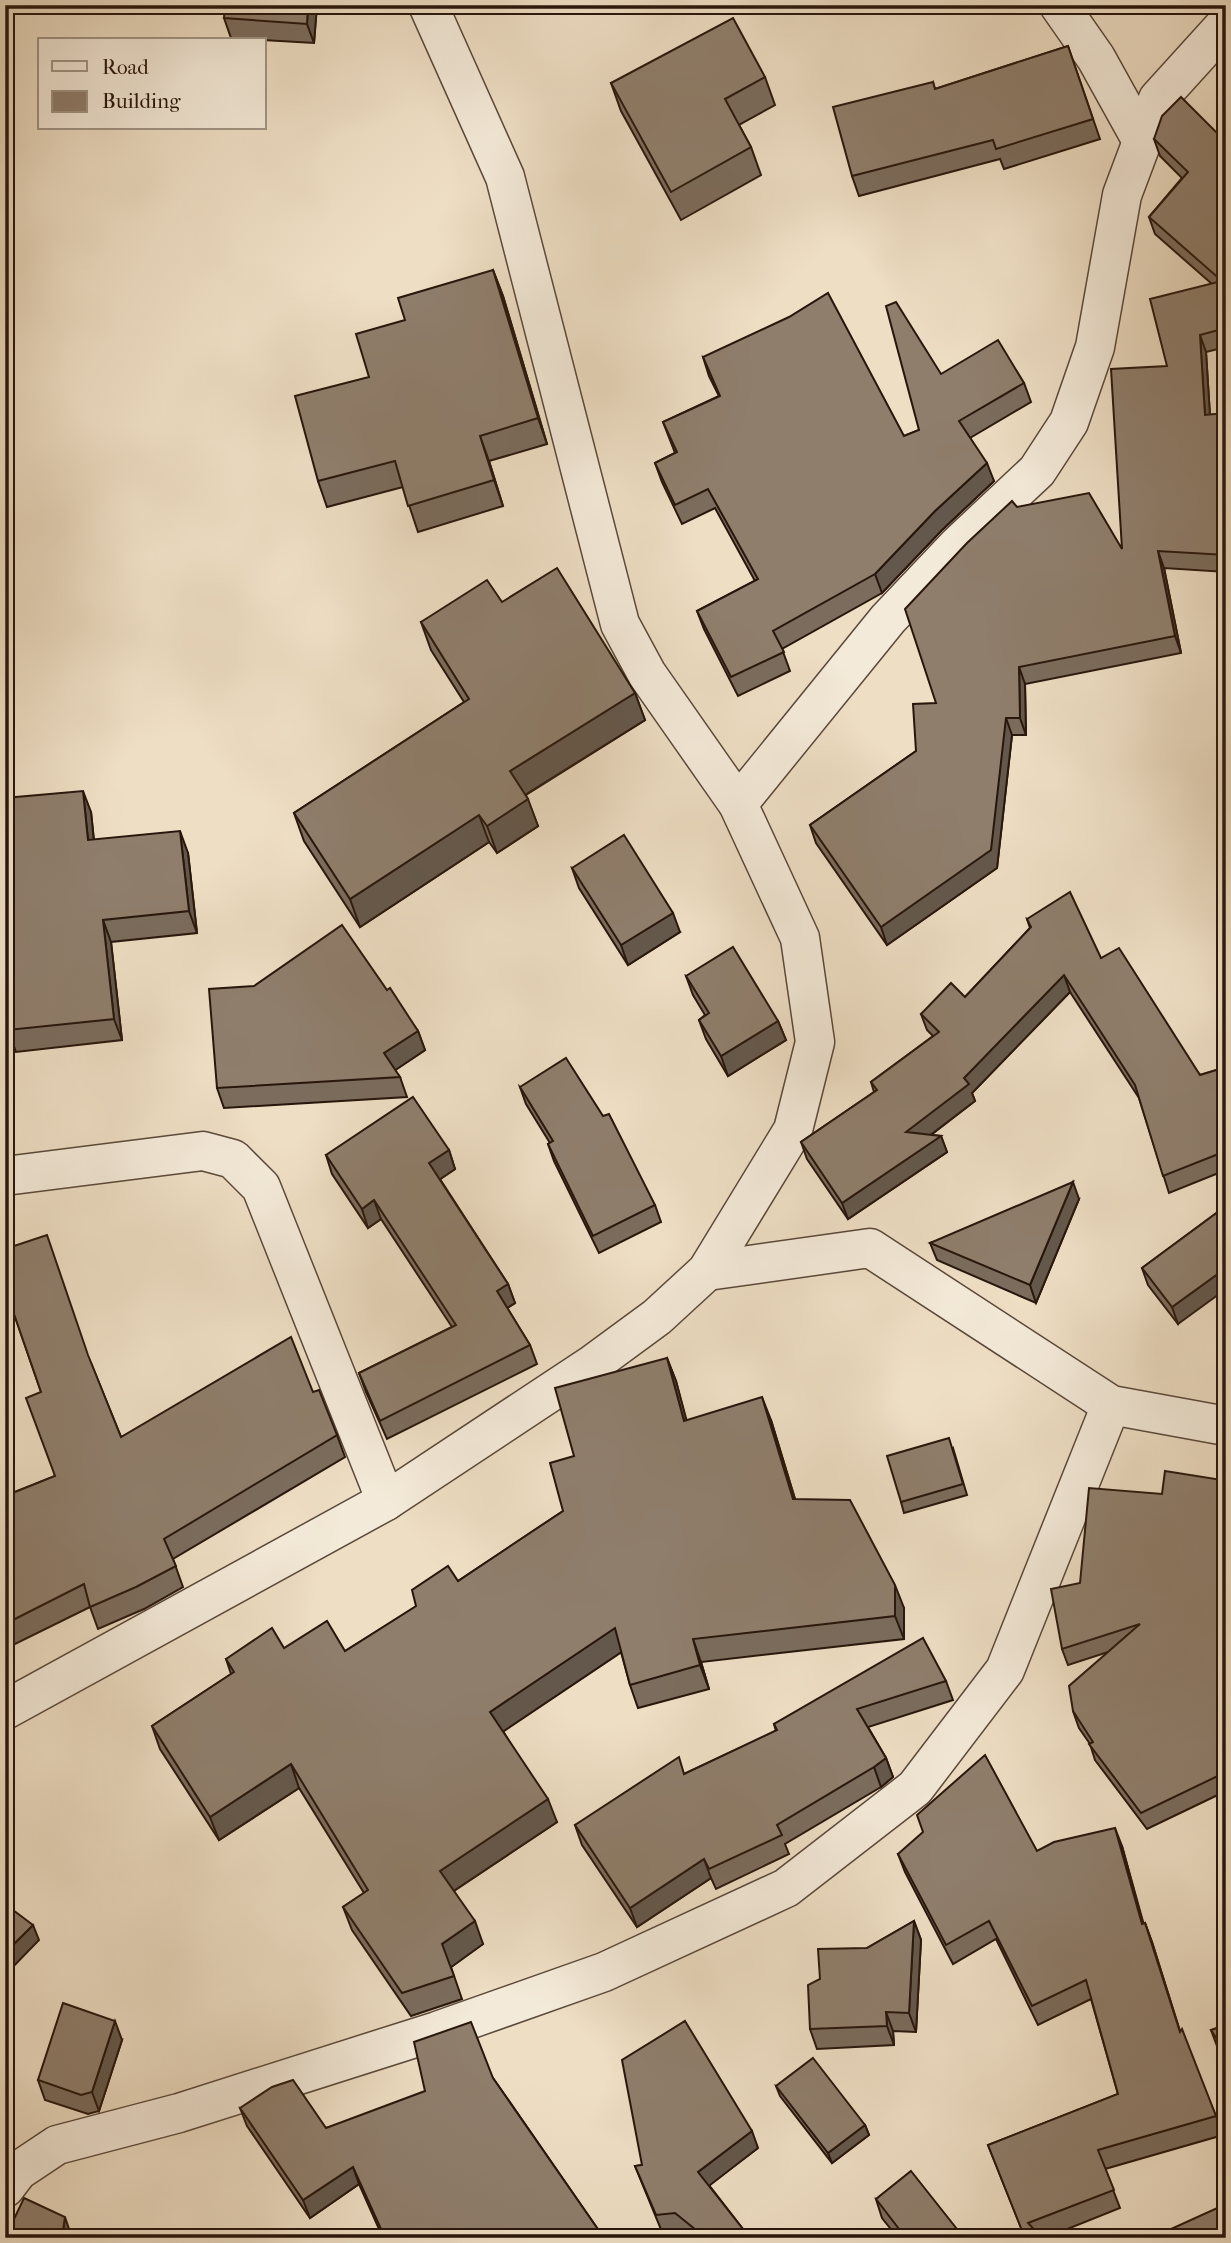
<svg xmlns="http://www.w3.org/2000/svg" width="1231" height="2243" font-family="'IM FELL French Canon',serif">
	<rect width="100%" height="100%" fill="#eedec4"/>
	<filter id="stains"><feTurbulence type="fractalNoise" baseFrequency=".00286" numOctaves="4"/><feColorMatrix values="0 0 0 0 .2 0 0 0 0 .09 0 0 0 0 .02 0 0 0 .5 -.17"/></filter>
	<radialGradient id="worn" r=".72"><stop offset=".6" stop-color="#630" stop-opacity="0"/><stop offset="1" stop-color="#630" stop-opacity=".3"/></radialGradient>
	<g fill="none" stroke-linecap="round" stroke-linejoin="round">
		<g stroke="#5a483a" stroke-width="41">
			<g id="minor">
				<path d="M1059,5L1096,58L1142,141"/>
				<path d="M738,804L888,619L958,545L1037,471L1069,422L1095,347L1122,195L1158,99L1226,24"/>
				<path d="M5,1176L203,1151L233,1159L261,1187L386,1501"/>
				<path d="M707,1271L870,1248L1111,1405L1226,1426"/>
				<path d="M5,1710L386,1501L593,1364L657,1317L707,1271L793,1130L815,1042L800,938L738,804L647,674L620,624L505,177L428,5"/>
				<path d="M5,2188L18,2171L57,2145L179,2113L437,2031L604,1972L786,1888L915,1788L1005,1670L1111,1405"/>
			</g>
		</g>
		<use href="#minor" stroke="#f4ead9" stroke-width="38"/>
	</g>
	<g fill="#7b6c5d" stroke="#28160c" stroke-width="2">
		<path d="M317,5L314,43L231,38L224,18Z"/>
		<path d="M1068,46L1100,139L1004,169L1000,159L859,196L852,176L933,82L935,89Z"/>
		<path d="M765,77L775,105L739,125L751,147L761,175L681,220L621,111L611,83Z"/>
		<path d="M1226,135V347L1206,352L1210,415L1226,413V572L1164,568L1181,653L1025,684L1026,735H1012L997,868L887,945L816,843L810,825L916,751L1017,507L1122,549L1167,366L1212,284L1155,234L1149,217L1182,178L1160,156L1154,139L1222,138Z"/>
		<path d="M493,270L503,296L547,444L489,461L503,506L418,532L403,487L327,507L318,481L369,377Z"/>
		<path d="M703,357L904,436L919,430L941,374L1024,383L1031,402L970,438L994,481L942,530L882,593L782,649L790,671L738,696L704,629L697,611L755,581L715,508L682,524L662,482L655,463L675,453L663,422L719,396L709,376Z"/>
		<path d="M502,602L635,693L645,720L526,795L538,826L497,853L489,842L360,927L304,841L294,813L464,702L431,650L421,622Z"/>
		<path d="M5,781L6,798L91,812L94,840L188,853L197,933L111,942L122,1040L16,1052L8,1030L5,1007Z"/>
		<path d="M572,868L680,932L628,965L579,888Z"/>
		<path d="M1027,919L1101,958L1200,1075L1226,1067V1170L1169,1193L1139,1098L1070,992L972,1093L975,1101L931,1135L941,1136L947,1152L848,1219L807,1159L801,1142L874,1092L871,1082L933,1036L927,1030L921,1014L965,997L1030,928Z"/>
		<path d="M686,976L778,1021L786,1040L728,1076L706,1039L699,1020L705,1015L693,995Z"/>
		<path d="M387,990L418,1031L425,1050L395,1070L400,1077L407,1097L224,1108L217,1088Z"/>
		<path d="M520,1087L655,1205L661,1222L599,1253L554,1161L548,1144L550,1143L526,1104Z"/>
		<path d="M449,1150L455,1169L440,1179L508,1284L515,1303L507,1308L530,1345L537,1364L387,1439L366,1392L359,1373L452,1327L381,1219L368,1228L332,1174L326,1155Z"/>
		<path d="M1079,1199L1036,1303L937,1260L930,1243Z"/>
		<path d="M1226,1206L1178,1324L1148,1285L1142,1268Z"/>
		<path d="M5,1249L91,1363L121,1437L313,1392L337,1435L345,1457L173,1559L183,1587L144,1609L98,1629L90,1607L5,1649V1496L55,1476L41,1392L12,1308L5,1309Z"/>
		<path d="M667,1358L676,1381L686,1420H771L795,1499L904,1608V1639L701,1662L709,1689L638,1708L630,1685L621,1652L503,1731L557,1822L454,1891L483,1944L451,1967L462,1999L411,2016L352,1930L343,1907L364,1893L299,1788L219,1840L160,1749L152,1726L231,1674L226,1659L284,1648L345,1651L458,1581L563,1511L574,1456Z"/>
		<path d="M953,1448L967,1495L904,1513L901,1502Z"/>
		<path d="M1222,1480L1226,1491V1791L1147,1829L1095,1760L1090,1744L1079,1728L1073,1711L1108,1652L1068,1665L1062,1649L1080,1583L1162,1494Z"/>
		<path d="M946,1681L953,1700L868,1727L886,1758L893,1777L881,1787L785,1844L789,1854L716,1889L711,1878L637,1927L582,1845L575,1825L776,1731L774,1724Z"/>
		<path d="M1122,1846L1143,1924L1145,1923L1152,1942L1180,2031L1216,2116L1223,2135L1105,2169L1120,2208L1045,2238H1025L988,2145L1118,2094L1091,1999L1038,2025L996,1939L953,1964L905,1872L898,1854L1037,1851Z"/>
		<path d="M914,1921L921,1940L916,2032L893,2031L894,2045L817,2049L810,2029L867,1948Z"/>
		<path d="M1226,2025V2060L1217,2046L1211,2030Z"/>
		<path d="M122,2040L99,2111L88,2114L45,2100L38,2080Z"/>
		<path d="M493,2078L604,2238H383L359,2184L310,2218L247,2126L240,2108L326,2128Z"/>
		<path d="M776,2086L865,2125L869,2135L832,2163L780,2096Z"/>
		<path d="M758,2148L709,2185L750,2238H691L681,2230L662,2232L635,2166Z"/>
		<path d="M876,2199L964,2238H898L882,2218Z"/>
	</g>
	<g fill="#64584c" stroke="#28160c" stroke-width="2">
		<path d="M308,5H317L314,43L307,24Z"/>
		<path d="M493,270L503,296L547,444L538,418Z"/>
		<path d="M1200,335L1206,352L1211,432L1205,415Z"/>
		<path d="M480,436L489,461L503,506L494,480Z"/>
		<path d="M987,463L994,481L942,530L882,593L875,574L935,511Z"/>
		<path d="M1158,551L1164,568L1181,653L1175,636Z"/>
		<path d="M1019,667L1025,684L1026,735L1020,718Z"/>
		<path d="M635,693L645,720L520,798L510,771Z"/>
		<path d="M1006,718L1012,735L997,868L887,945L881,927Z"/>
		<path d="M83,791L91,812L96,862L88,840Z"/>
		<path d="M528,799L538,826L497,853L487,826Z"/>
		<path d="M479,815L489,842L360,927L350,899Z"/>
		<path d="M180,831L188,853L197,933L189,911Z"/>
		<path d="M673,913L680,932L628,965L621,945Z"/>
		<path d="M103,920L111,942L122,1040L114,1019Z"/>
		<path d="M1064,975L1070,992L972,1093L975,1101L912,1149L906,1132L964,1078Z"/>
		<path d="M778,1021L786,1040L728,1076L721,1056Z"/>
		<path d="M418,1031L425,1050L391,1073L384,1053Z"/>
		<path d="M941,1136L947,1152L848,1219L842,1203Z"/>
		<path d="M449,1150L455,1169L436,1182L429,1163Z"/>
		<path d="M1073,1182L1079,1199L1036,1303L1030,1285Z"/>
		<path d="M374,1200L381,1219L368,1228L362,1209Z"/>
		<path d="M1226,1268V1289L1178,1324L1172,1307Z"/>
		<path d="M508,1284L515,1303L504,1310L497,1291Z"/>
		<path d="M667,1358L676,1381L693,1444L684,1421Z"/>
		<path d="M762,1397L771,1420L802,1522L793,1499Z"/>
		<path d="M1222,1480L1226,1491V1508L1218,1503Z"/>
		<path d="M895,1585L904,1608V1639L895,1616Z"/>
		<path d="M615,1628L623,1651L498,1735L490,1712Z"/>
		<path d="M693,1639L701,1662L709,1689L700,1665Z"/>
		<path d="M886,1758L893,1777L881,1787L874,1767Z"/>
		<path d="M291,1764L299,1788L219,1840L210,1817Z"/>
		<path d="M548,1799L557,1822L449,1894L440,1871Z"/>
		<path d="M1115,1828L1122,1846L1149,1943L1142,1924Z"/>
		<path d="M704,1859L711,1878L637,1927L630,1908Z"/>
		<path d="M475,1921L483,1944L450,1968L442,1944Z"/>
		<path d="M914,1921L921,1940L916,2032L909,2013Z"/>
		<path d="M1145,1923L1152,1942L1186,2051L1180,2032Z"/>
		<path d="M33,1925L39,1940L5,1975V1953Z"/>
		<path d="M886,2012L893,2031L894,2045L887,2026Z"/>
		<path d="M115,2021L122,2040L99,2111L92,2092Z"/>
		<path d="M865,2125L869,2135L832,2163L828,2153Z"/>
		<path d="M752,2131L758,2148L705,2189L698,2172Z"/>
		<path d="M353,2167L359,2184L310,2218L303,2200Z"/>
		<path d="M65,2217L70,2232V2238H62Z"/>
	</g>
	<g fill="#8f7e6c" stroke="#28160c" stroke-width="2">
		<path d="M225,5H308L307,24L224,18Z"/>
		<path d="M733,18L765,77L725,99L751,147L671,192L611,83Z"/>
		<path d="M1068,46L1093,119L996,149L993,140L852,176L833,107L933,82L935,89Z"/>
		<path d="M1181,97L1222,138L1226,135V328L1200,335L1205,415L1226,413V555L1158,551L1175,636L1019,667L1020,718H1006L991,850L881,927L810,825L916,751L913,704L936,703L905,609L967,543L1012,501L1017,507L1089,493L1122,549L1111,369L1167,366L1150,299L1222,281L1149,217L1188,172L1154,139L1162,116Z"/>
		<path d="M493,270L538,418L480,436L494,480L408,506L395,461L318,481L295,396L369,377L356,334L405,320L398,298Z"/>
		<path d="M828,293L904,436L919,430L886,306L896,302L941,374L998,340L1024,383L959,421L987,463L935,511L875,574L773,631L784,652L731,677L697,611L758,579L708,489L675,505L655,463L677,452L663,422L720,396L703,357L789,317Z"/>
		<path d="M557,568L635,693L510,771L528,799L487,826L479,815L350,899L294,813L469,699L421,622L487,580L502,602Z"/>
		<path d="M83,791L88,840L180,831L189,911L103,920L114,1019L8,1030L5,1007V798Z"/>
		<path d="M624,835L673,913L621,945L572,868Z"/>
		<path d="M1070,892L1101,958L1119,948L1200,1075L1226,1067V1151L1163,1176L1135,1085L1064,975L964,1078L969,1084L906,1132L941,1136L842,1203L801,1142L877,1090L871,1082L939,1032L921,1014L951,983L965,997L1031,927L1027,919Z"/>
		<path d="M342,925L387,990L390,988L418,1031L384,1053L400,1077L217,1088L209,989L254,986Z"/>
		<path d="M733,947L778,1021L721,1056L699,1020L709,1013L686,976Z"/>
		<path d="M566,1058L603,1116L609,1114L655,1205L593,1236L548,1144L553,1141L520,1087Z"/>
		<path d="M413,1097L449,1150L429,1163L508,1284L497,1291L530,1345L380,1421L359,1373L456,1325L374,1200L362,1209L326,1155Z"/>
		<path d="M1073,1182L1030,1285L930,1243Z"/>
		<path d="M1226,1206V1268L1172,1307L1142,1268Z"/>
		<path d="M47,1235L88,1355L121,1437L291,1337L313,1392L319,1390L337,1435L164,1539L176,1566L136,1587L90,1607L84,1584L5,1624V1496L55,1476L26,1398L41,1392L5,1288V1249Z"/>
		<path d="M667,1358L684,1421L762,1397L793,1499L850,1500L895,1585V1616L693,1639L700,1665L630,1685L615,1628L490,1712L548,1799L440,1871L475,1921L442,1944L454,1976L402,1993L343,1907L368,1890L291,1764L210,1817L152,1726L234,1672L226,1659L272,1628L284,1648L327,1621L345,1651L416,1606L412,1590L448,1566L458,1581L563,1511L550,1463L574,1456L555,1388Z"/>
		<path d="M949,1438L963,1484L901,1502L887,1456Z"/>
		<path d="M1165,1471L1222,1480L1218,1503H1226V1772L1141,1813L1089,1744L1093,1742L1073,1711L1069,1686L1140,1624L1062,1649L1051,1589L1080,1583L1089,1488L1162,1494Z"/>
		<path d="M923,1638L946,1681L857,1709L886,1758L874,1767L777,1825L782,1835L709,1869L704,1859L630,1908L575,1825L679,1757L684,1774L777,1730L774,1724Z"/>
		<path d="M985,1755L1037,1851L1054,1842L1115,1828L1142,1924L1145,1923L1180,2032L1182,2029L1216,2116L1098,2150L1114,2190L1028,2223L1042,2238H1025L988,2145L1118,2094L1086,1980L1032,2006L989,1921L946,1945L898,1854L923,1832L917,1815Z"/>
		<path d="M5,1904L33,1925L5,1953Z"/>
		<path d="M914,1921L909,2013L886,2012L887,2026L810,2029L808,1985L820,1979L818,1949L867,1948Z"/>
		<path d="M63,2003L115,2021L92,2092L81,2095L38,2080Z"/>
		<path d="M685,2021L752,2131L698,2172L750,2238H706L675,2213L656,2215L635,2166L642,2165L622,2060Z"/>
		<path d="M471,2022L493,2078L604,2238H385L353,2167L303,2200L240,2108L272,2087L293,2080L326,2128L425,2091L414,2042Z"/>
		<path d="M1226,2025V2053L1211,2030Z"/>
		<path d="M813,2058L865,2125L828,2153L776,2086Z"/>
		<path d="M911,2171L964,2238H906L876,2199Z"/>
		<path d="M24,2198L65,2217L62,2238H5Z"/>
		<path d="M1226,2204V2238H1175L1171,2229Z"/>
	</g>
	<rect width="1231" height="2243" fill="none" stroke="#eedec4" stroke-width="28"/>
	<rect x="7" y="7" width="1217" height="2229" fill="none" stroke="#28160c" stroke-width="3.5"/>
	<rect x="14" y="14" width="1203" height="2215" fill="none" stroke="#28160c" stroke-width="2"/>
	<rect x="38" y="38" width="228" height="91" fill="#f4ead9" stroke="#a29587" stroke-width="2"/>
	<rect x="52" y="61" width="35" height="10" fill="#f4ead9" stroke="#a29587" stroke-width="2"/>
	<text x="102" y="74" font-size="21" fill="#28160c">Road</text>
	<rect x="52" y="91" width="35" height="21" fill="#8f7e6c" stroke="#a29587" stroke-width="2"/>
	<text x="102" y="108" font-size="21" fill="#28160c">Building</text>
	<rect width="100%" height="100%" filter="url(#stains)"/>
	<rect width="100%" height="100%" fill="url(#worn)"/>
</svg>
